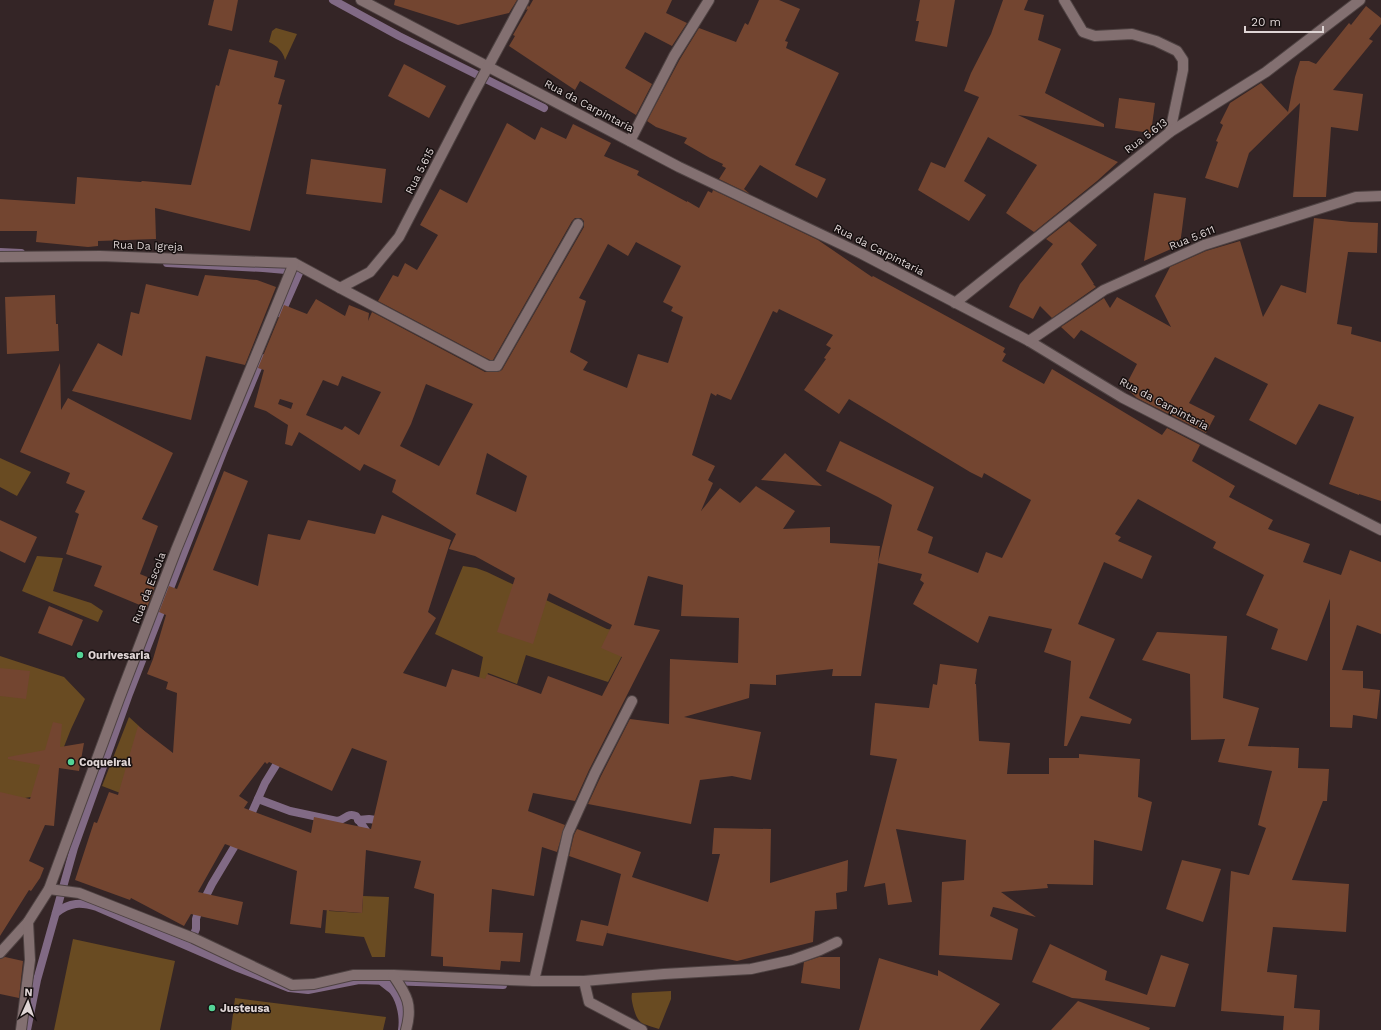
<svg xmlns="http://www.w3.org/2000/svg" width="1381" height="1030" font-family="'Work Sans',sans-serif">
	<rect width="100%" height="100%" fill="#342526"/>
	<g fill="#694b22">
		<path d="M276,28L297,34L285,60C283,51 277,46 269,42L272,31Z"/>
		<path d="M0,458L31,472L17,496L0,487Z"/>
		<path d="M37,556L63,558L53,591L91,603L103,611L98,622L22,591Z"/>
		<path d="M463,566L476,568L487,572L607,629L627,632L637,627L608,682L526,655L517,684L488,673L485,680L479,678L483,657L435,634Z"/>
		<path d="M0,656L64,677L85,699L71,729L46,792L31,797L0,802Z"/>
		<path d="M129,717L152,738L128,796L102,786Z"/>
		<path d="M331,856H333L329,911L362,913L363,896L389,897L385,957H372L364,937L325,933Z"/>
		<path d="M73,939L175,961L160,1030H54Z"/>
		<path d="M671,991V999L659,1029C641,1023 638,1025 633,1006C632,1001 631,998 632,993Z"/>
		<path d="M235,998L386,1017L383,1030H231Z"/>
	</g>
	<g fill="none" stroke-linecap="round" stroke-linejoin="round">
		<g stroke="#816a85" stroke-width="8">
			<path d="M333,0L399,36L544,108"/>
			<path d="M0,252L21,253"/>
			<path d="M167,263L263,268L297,271"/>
			<path d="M281,314L300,271"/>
			<path d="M258,799L290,811L337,821C345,820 348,812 356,816L369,835"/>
			<path d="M249,819L265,783L281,757"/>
			<path d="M358,820L369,819L383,821"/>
			<path d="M56,913C70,902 81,902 97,907L238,968L289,988L308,990L359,980L503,985"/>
			<path d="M190,943L196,929V919L198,912L212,884L239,839"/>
			<path d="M381,981C385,985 391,988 394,992C401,1002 404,1018 402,1030"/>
			<path d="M27,1030L37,980L74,848L129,694L223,452L262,358"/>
		</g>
	</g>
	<g fill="#734530" fill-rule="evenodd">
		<path d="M214,0H238L232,31L208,25Z"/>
		<path d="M395,0H517L509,13L458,25L394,5Z"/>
		<path d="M533,0H672L666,13L687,23L672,46L645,32L625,68L652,84L636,115L580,81L575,90L509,46L515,36L513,35L528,9L526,10L528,5L529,7Z"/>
		<path d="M759,0H779L800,9L785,41L788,42L786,48L839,73L795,165L826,179L817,198L760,165L744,189L750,194L719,179L726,168L722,166L723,164L710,158L684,143L687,138L656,127L647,121L680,59L699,28L736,42L745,23L748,25Z"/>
		<path d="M920,0H955L947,47L915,41L919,21H916Z"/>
		<path d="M1003,0H1028L1024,10L1044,15L1038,40L1061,49L1045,93L1104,124V127L1018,115L1118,162L1097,181L1034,232L1006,213L1037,165L988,137L964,181L986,195L969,221L918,190L931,162L945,168L979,97L964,91L971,73L991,34Z"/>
		<path d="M1366,6L1381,18V24L1369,39L1373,41L1333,90L1363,94L1358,131L1331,127L1326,197H1293L1300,103L1249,153L1238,188L1205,178L1218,142L1216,141L1223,125L1220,123L1230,103L1261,83L1288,112L1295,77L1300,61H1309L1316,64L1349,23L1351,25Z"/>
		<path d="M229,49L278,61L274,77L285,80L278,104L282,105L250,231L155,208L156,239L98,241V246L88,247L36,242L37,231H0V199L75,204L77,177L141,182L142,181L191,185L216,85L219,86Z"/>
		<path d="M404,64L446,86L429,118L388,96Z"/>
		<path d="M1119,98L1155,103L1151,133L1115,128Z"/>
		<path d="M507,123L535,140L541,127L566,139L573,124L611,143L604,156L639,171L637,175L687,202V201L699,208L708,191L712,193L713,190L818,240L872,277L873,276L1005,348L1003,352L1006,354L1002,361L1044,384L1052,369L1162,435L1167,428L1200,445L1192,461L1235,486L1229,497L1273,520L1268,529L1310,544L1303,562L1341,575L1350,550L1381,562V634L1357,625L1342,670L1363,671V688L1380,690L1377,719L1353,715L1352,728L1330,727V599L1307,661L1271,649L1278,629L1246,615L1264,575L1213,548L1216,542L1138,499L1115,534L1121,537L1118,541L1152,556L1142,579L1104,562L1078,624L1115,639L1089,698L1132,719L1130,724L1081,716L1067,746H1064L1071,661L1044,652L1052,629L989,616L978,643L913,604L924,583L920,580L922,574L878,563L861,676H832L833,669L776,675V685L750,684L749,698L684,717L761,732L751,780L732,776L700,780L691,824L588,804L601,776L630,719L669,724L670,659L738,663L739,618L681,616L683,585L648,576L634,625L660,630L589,770L575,801L533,793L528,811L565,825L557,852L542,847L534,896L492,889L489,932L523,933L520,962L501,961L500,970L443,966V957L431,956L434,894L414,888L421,861L366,850L362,913L323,910L321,928L290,924L297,871L225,844L198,892L243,902L238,925L191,914L184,926L131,898L130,900L75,880L94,822L97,823L109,792L118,795L138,726L173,753L177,693L166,689L168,682L147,674L153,659L166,615L159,612L169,586L177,589L224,471L248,481L213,570L258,586L268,534L300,540L308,520L375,534L382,515L451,540L428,612L436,618L403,673L446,687L452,669L485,679L487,674L541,694L548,676L602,696L622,657L601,648L612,625L549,593L533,644L497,632L515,578L475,556L449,549L456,534L392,492L396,480L364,464L360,471L299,432L292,446L285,444L288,425L266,411L254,407L264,370L258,368L284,305L307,314L316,299L345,316L349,305L369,313L368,321L372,312L485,372H497L502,370L584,227V221L581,218H575L572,221L493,360H490L378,301L393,275L398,277L405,263L417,270L438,235L420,225L440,189L467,203ZM636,242L681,266L663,302L673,307L671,311L683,317L668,363L638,354L627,388L583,370L588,362L570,352L586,301L579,298L608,244L628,256ZM779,309L833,335L826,345L831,348L824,358L826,359L804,390L839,414L849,399L970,472L982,478L984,473L1031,500L1002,558L986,552L978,573L928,553L933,537L917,530L934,487L840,441L826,471L878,497L892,505L878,563L880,546L830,543V527L783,529L795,511L756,486L740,503L720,488L701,511L713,483L708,480L715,466L692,455L711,393L716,396L717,394L731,400L773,311L777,313ZM342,376L381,392L359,435L345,426L342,430L306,415L323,380L338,386ZM426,384L473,404L439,466L400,446L411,424ZM280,399L293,403L291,409L278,404ZM487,453L527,476L516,512L476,494ZM352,748L387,761L371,829L314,817L311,833L244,808L248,802L239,796L265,762L267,764L269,762L332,791Z"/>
		<path d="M311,159L386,169L382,203L306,194Z"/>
		<path d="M1154,193L1186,198L1180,245L1144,261Z"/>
		<path d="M1314,218L1351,222L1378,223L1377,253L1348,252L1337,324L1352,327L1351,334L1381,342V501L1359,494V495L1329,484L1354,417L1319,404L1296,445L1249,420L1268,384L1215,357L1189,403L1215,416L1206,433L1137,398L1125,387L1137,364L1081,330L1074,339L1061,327L1104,298L1110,308L1117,297L1171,327L1155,296L1170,267L1206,251L1240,241L1263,317L1281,285L1306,293Z"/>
		<path d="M1069,221L1097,245L1081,264L1094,284H1093L1096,287L1052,318L1040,306L1033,319L1009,307L1020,284L1053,244L1046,239Z"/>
		<path d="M205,275L257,280L276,287L245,365L206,356L191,420L72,391L98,343L122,356L131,312L139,314L146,284L198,296Z"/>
		<path d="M55,295L56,324H58L59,351L7,354L5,297Z"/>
		<path d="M60,363L61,410L68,398L173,453L142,519L158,526L140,574L157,581L147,608L94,586L102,566L66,554L79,514L75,512L85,491L66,483L70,473L20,452Z"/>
		<path d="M785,453L822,486L761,480Z"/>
		<path d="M0,520L37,537L25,563L0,551Z"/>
		<path d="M49,606L83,620L72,646L38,633Z"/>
		<path d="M1157,632L1227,636L1223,698L1259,708L1248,746L1299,748L1298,768L1329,769L1327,801H1323L1292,880L1349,884L1346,932L1273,927L1267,972L1297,975L1294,1008L1320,1010L1319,1030H1283L1284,1016L1221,1011L1231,871L1249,875L1266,828L1258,825L1272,771L1218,762L1225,739L1191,740L1190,674L1142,660Z"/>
		<path d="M940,664L977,669L975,684H976L979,741L1010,743L1007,774H1049V758H1079V754L1140,759L1138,797L1152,802L1142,851L1094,840L1093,885L1047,884L1048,888L1001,892L1036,917L993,907L990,916L1018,929L1012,960L939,955L942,882L964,880L966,840L896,829L912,902L888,905L885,883L864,887L897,759L870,755L875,703L929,708L933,684L937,685Z"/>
		<path d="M0,668L30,671L26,699L0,696Z"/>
		<path d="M53,722L62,724L60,747L84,743L79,771L59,768L54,826L45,825L29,861L44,868L40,878L31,891L29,890L0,936V792L30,799L40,765L8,759V757L45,750Z"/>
		<path d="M714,828L771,829L770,883L848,860L847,891L836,893L837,909L815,911L813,942L737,961L607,933L608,929L603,946L576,941L581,920L608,926L621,874L569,856L574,835L577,829L641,852L632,877L708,902L720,854H712Z"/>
		<path d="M1182,860L1221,869L1203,922L1166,909Z"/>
		<path d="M1050,944L1107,971L1105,980L1147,995L1161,955L1189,964L1175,1007L1072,998L1032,982Z"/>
		<path d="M5,957L23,961L19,998L0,994V959Z"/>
		<path d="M819,957H840V989L801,983L804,962Z"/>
		<path d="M879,958L938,976V970L1000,1004L980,1030H859Z"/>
		<path d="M1078,1001L1150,1028L1149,1030H1051Z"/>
	</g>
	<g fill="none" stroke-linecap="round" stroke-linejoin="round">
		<g stroke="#4e4242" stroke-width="12">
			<g id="minor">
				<path d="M361,0L679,167L862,254L1029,341L1123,398L1381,530"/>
				<path d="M1064,0L1083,32L1095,36L1132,34L1156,41L1177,51L1183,60V70L1170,132"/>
				<path d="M630,141L674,56L709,0"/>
				<path d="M0,257L100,256L294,263L340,288L370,272L399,237L470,100L524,0"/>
				<path d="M340,288L488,366H497L578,224"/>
				<path d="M955,303L1170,132L1266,72L1360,0"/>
				<path d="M1029,341L1104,290L1204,245L1356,197L1381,196"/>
				<path d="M49,889L79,893L193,938L292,985L314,984L353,975H393L534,981H584L664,974L751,969L792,960L820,950L837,942"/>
				<path d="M0,953L28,922L49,889L119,699L176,550L294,263"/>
				<path d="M393,975C407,995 413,1005 406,1030"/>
				<path d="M534,981L568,833L595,773L632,701"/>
				<path d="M584,981L589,1002L642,1030"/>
				<path d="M21,1030L30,960L28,922"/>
			</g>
		</g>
		<use href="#minor" stroke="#837071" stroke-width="10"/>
	</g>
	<g fill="#54d396" stroke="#171010" stroke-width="1.5">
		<circle cx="80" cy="655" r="4"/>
		<circle cx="71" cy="762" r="4"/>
		<circle cx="212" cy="1008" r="4"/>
	</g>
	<g text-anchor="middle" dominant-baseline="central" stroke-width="3" stroke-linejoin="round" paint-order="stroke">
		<g font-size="11" fill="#dfd5d5" stroke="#171010">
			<text transform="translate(589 106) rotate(28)">Rua da Carpintaria</text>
			<text transform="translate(1146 136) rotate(-37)">Rua 5.613</text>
			<text transform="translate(420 171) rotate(-63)">Rua 5.615</text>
			<text transform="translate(1192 238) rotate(-22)">Rua 5.611</text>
			<text transform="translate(148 246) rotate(2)">Rua Da Igreja</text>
			<text transform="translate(879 250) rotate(27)">Rua da Carpintaria</text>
			<text transform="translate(1164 404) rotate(28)">Rua da Carpintaria</text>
			<text transform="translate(149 588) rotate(-69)">Rua da Escola</text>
		</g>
		<g font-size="11" font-weight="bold" fill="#dfd5d5" stroke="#171010" text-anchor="start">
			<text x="88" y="655">Ourivesaria</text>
			<text x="79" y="762">Coqueiral</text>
			<text x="220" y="1008">Justeusa</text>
		</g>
	</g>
	<g transform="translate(28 1002) rotate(3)" stroke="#171010" stroke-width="3" paint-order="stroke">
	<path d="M0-3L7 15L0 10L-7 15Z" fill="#dfd5d5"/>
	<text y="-6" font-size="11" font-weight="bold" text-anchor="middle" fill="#dfd5d5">N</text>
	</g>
	<path d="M1245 26v6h78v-6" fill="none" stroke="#dfd5d5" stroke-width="2"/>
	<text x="1251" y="26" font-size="12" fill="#dfd5d5" stroke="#171010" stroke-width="3" paint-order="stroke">20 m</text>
</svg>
